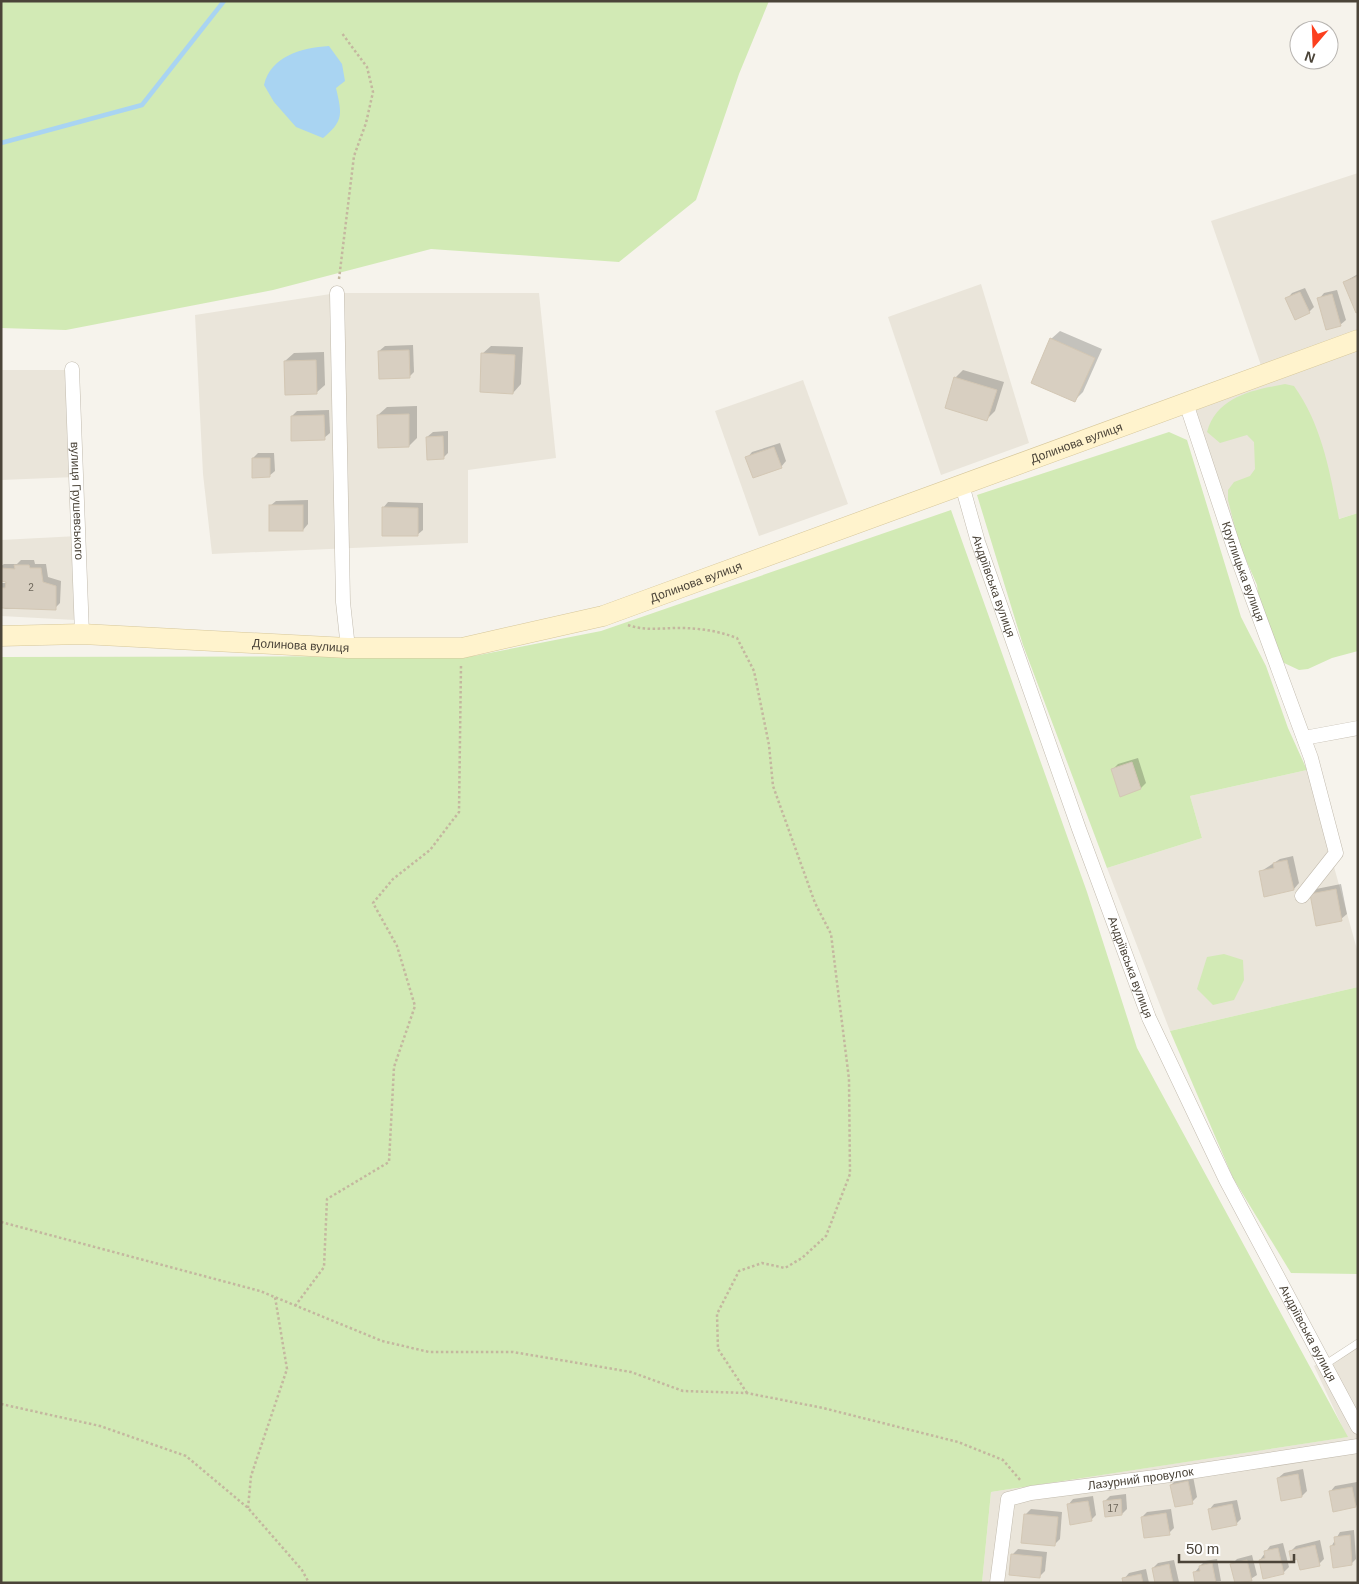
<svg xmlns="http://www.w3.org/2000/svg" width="1359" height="1584" font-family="Arial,sans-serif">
	<rect width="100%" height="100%" fill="#f6f3ec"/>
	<g fill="#eae5da">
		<path d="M1358,173V513L1235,551L1186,403L1264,374L1211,221Z"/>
		<path d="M981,284L1029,443L941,475L888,317Z"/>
		<path d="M337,293H539L556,458L468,470V543L212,554L203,474L195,315Z"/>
		<path d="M1,370H65L75,477L1,480Z"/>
		<path d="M803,380L848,504L759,536L715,411Z"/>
		<path d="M78,536L75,620L1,616V540Z"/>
		<path d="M1307,770L1358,953V987L1170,1031L1107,868L1202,838L1190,796Z"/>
		<path d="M1358,1339V1583H982L991,1492L1347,1437L1314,1366Z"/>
	</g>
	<g fill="#d2eab5">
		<path d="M1,1H769L739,74L696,200L619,262L431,249L273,290L66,330L1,328Z"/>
		<path d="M1285,384L1294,386C1322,425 1330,472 1339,519L1358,513V651L1332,658L1308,669L1299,670L1282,662L1261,621L1257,585L1239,544L1228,500V490L1234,482L1250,476L1255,469L1254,442L1247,435L1220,443L1207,432C1217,396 1253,390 1285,384Z"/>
		<path d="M1169,432L1187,440L1241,617L1266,666L1288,728L1307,770L1190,796L1202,838L1107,868L1023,645L977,495Z"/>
		<path d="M951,510L1087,892L1137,1048L1348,1437L991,1492L982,1583H1V657L474,656L601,631Z"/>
		<path d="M1224,954L1243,960L1244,980L1234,1000L1213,1005L1197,989L1207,957Z"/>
		<path d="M1358,987V1274L1291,1273L1233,1178L1170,1031Z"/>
	</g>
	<path fill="#a9d4f2" d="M329,46L342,64L345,81L336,88C342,114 344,121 323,138L296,127L274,102L264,85C271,56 301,48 329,46Z"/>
	<g fill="#0003">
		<path d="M1358,274V311L1344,282Z"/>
		<path d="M1305,288L1314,307L1309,312L1287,299L1292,293Z"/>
		<path d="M1337,290L1346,320L1340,325L1319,299L1324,293Z"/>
		<path d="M1060,331L1102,349L1083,392L1075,400L1051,339Z"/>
		<path d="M413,345L414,372L409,377L379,351L385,346Z"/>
		<path d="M491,346L523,347L521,384L513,393L482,354Z"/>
		<path d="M324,352L325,385L316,393L285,361L294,353Z"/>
		<path d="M963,370L1004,382L995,411L987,419L955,378Z"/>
		<path d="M417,406V438L409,446L378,415L387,407Z"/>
		<path d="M329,410L330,433L324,438L292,416L297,411Z"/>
		<path d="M448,431V453L443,458L427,437L433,432Z"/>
		<path d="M780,443L786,461L781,467L747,458L752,452Z"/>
		<path d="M258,453H274L275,471L269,476L253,458Z"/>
		<path d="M308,500V524L303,530L270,506L276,501Z"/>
		<path d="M388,502L423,503V530L417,535L383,508Z"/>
		<path d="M21,560H34L35,564H46L48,577L61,581L60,603L55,608L6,609L1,607V583H7V580H1V566L4,564H17Z"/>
		<path d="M1138,758L1146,783L1141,788L1112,770L1118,764Z"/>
		<path d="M1293,856L1299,883L1294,889L1265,895L1260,872L1280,859Z"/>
		<path d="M1341,884L1347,914L1341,919L1311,894L1316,889Z"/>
		<path d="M1303,1469L1307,1491L1302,1496L1278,1478L1284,1473Z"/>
		<path d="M1193,1476L1197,1497L1192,1502L1171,1485L1176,1480Z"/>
		<path d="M1357,1482L1358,1504L1356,1506L1330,1492L1335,1486Z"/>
		<path d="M1126,1494L1127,1509L1122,1514L1105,1501L1110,1496Z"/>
		<path d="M1093,1496L1096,1515L1091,1520L1068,1505L1073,1499Z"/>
		<path d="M1237,1500L1241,1519L1236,1524L1209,1510L1214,1504Z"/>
		<path d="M1031,1509L1062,1512L1060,1539L1054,1545L1025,1515Z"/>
		<path d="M1171,1509L1174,1528L1169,1533L1142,1517L1147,1512Z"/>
		<path d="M1354,1530L1356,1559L1351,1564L1331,1547L1340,1532Z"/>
		<path d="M1320,1540L1324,1559L1319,1564L1298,1558L1290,1552L1296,1546Z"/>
		<path d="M1283,1543L1289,1567L1283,1573L1260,1560L1270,1546Z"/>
		<path d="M1018,1549L1047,1552L1045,1571L1040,1576L1012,1555Z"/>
		<path d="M1252,1555L1257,1575L1244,1583H1236L1232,1564L1237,1559Z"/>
		<path d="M1217,1559L1221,1581L1197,1583L1195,1572L1200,1566L1205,1561Z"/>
		<path d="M1174,1560L1179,1582L1156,1583L1153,1568L1158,1563Z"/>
		<path d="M1146,1569L1149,1583H1125L1124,1579L1129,1573Z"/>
	</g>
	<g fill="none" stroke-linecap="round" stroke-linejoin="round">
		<path stroke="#a9d4f2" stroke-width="4.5" d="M1,143L142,105L224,1"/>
	</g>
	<g fill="#d8cfc1" stroke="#d3c7b4">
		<path d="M1358,276V312L1356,313L1343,282Z"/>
		<path d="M1300,292L1310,313L1295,320L1285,298Z"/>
		<path d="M1332,294L1341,326L1326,330L1317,298Z"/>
		<path d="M1050,338L1095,358L1075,402L1031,383Z"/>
		<path d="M409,350L410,378L379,379L378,351Z"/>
		<path d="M481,353L515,355L513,394L480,392Z"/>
		<path d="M316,360L317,394L285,395L284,361Z"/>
		<path d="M954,377L997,390L987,421L945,408Z"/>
		<path d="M409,414V447L378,448L377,415Z"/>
		<path d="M324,415L325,440L291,441V416Z"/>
		<path d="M443,436L444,459L427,460L426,437Z"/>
		<path d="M774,447L782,468L753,478L745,457Z"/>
		<path d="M252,458H270V477L252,478Z"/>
		<rect x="269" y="505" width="34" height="26"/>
		<path d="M382,507L418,508V536H382Z"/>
		<path d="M14,565H29L30,568H41L43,582L56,586V610L1,608V588H5L6,582L1,581V568L15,569Z"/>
		<path d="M1132,762L1141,789L1120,797L1111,769Z"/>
		<path d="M1287,860L1294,890L1264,897L1259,871L1274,868L1273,863Z"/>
		<path d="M1336,889L1342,921L1316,926L1310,894Z"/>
		<path d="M1298,1474L1302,1497L1281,1501L1277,1478Z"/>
		<path d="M1188,1481L1193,1504L1175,1507L1170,1485Z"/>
		<path d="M1352,1487L1356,1507L1333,1512L1329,1491Z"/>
		<path d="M1121,1499L1122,1515L1105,1517L1103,1501Z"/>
		<path d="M1088,1501L1092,1521L1070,1525L1067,1504Z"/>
		<path d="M1232,1504L1237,1525L1212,1530L1208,1509Z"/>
		<path d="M1166,1513L1170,1535L1144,1538L1141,1517Z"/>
		<path d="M1024,1514L1058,1517L1055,1546L1021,1543Z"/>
		<path d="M1350,1535L1352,1565L1333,1568L1330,1546L1335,1545L1334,1537Z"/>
		<path d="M1315,1545L1320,1566L1300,1570L1297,1559L1291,1561L1289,1551Z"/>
		<path d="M1278,1548L1284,1574L1263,1579L1259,1560L1265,1558L1264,1551Z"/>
		<path d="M1011,1554L1042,1557L1040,1578L1009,1575Z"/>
		<path d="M1247,1560L1252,1581L1235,1583L1230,1564Z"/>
		<path d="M1212,1563L1216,1583H1195L1193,1572L1200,1571L1199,1566Z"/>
		<path d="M1169,1564L1173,1583H1155L1152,1568Z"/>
		<path d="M1141,1574L1143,1583H1123L1122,1578Z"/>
	</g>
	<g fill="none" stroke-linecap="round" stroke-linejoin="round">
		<g stroke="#c2bbae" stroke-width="8">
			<path id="lane" d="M1326,1364L1358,1343"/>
		</g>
		<g stroke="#c2bbae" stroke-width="15">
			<g id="street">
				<path d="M337,293L343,602L348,648"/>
				<path id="s1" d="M72,369L82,634"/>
				<path id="s2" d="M1186,403L1235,551L1311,758L1336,853L1302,896"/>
				<path id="s3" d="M962,485L978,542L1079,829L1149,1018L1226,1180L1358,1427"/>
				<path d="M1304,738L1358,728"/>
				<path id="s4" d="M997,1583L1008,1499L1031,1493L1163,1476L1358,1446"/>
			</g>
		</g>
		<g stroke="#d6c79b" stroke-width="21">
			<g id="secondary">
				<path id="s5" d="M1,636L82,634L348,648H462L603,616L1358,340"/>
			</g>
		</g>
		<g stroke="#c4b79f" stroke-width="2.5" stroke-dasharray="2.5 2.5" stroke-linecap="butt">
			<path d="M339,279L354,156L366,123L373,92L367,67L341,32"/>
			<path d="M628,625C644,631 662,628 679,628C700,628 718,631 737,638L754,671L769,745L773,786L815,903L831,934L849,1079L850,1174L826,1236L802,1258L785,1268L762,1263L739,1271L717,1314L718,1349L747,1393"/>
			<path d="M1,1222L260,1291L382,1341L429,1352H513L631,1372L683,1391L747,1393L823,1408L958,1442L1003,1460L1021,1481"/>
			<path d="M295,1306L324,1267L327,1199L389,1162L394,1067L415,1006L397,946L373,903L393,879L430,850L459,812L461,665"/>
			<path d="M1,1404L100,1426L186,1456L248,1508L302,1570L309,1583"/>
			<path d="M248,1508L251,1476L287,1369L275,1297"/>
		</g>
		<use href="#lane" stroke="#fff" stroke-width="7"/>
		<use href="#street" stroke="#fff" stroke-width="14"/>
		<use href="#secondary" stroke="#fff3cd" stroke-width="20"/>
	</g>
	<g text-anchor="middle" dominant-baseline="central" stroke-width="4" stroke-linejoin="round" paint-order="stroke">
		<g font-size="10" fill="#6e675b">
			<text x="31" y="587">2</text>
			<text x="1113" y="1508">17</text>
		</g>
		<g font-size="12" fill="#4b4439" stroke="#fff">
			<text stroke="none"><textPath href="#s5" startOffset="1110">Долинова вулиця</textPath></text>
			<text stroke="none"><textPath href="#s1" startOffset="132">вулиця Грушевського</textPath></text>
			<text stroke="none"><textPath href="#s2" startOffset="178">Круглицька вулиця</textPath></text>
			<text stroke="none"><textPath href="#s5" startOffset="705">Долинова вулиця</textPath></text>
			<text stroke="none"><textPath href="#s3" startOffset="106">Андріївська вулиця</textPath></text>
			<text stroke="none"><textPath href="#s5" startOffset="300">Долинова вулиця</textPath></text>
			<text stroke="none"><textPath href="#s3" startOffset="511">Андріївська вулиця</textPath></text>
			<text stroke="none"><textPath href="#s3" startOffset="918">Андріївська вулиця</textPath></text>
			<text stroke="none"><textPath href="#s4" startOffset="219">Лазурний провулок</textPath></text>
		</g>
	</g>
	<rect width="1359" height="1584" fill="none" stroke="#4b4439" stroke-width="5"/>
	<g transform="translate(1314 45) rotate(199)"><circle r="24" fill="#ffffff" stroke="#b7b4b0"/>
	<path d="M0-4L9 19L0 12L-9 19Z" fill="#fc3f1d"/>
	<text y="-8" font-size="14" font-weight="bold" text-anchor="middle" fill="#4b4439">N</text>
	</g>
	<path d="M1179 1554v8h115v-8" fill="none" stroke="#4b4439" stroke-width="2.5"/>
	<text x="1186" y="1554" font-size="15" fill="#4b4439" stroke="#ffffff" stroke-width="4" paint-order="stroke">50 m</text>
</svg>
